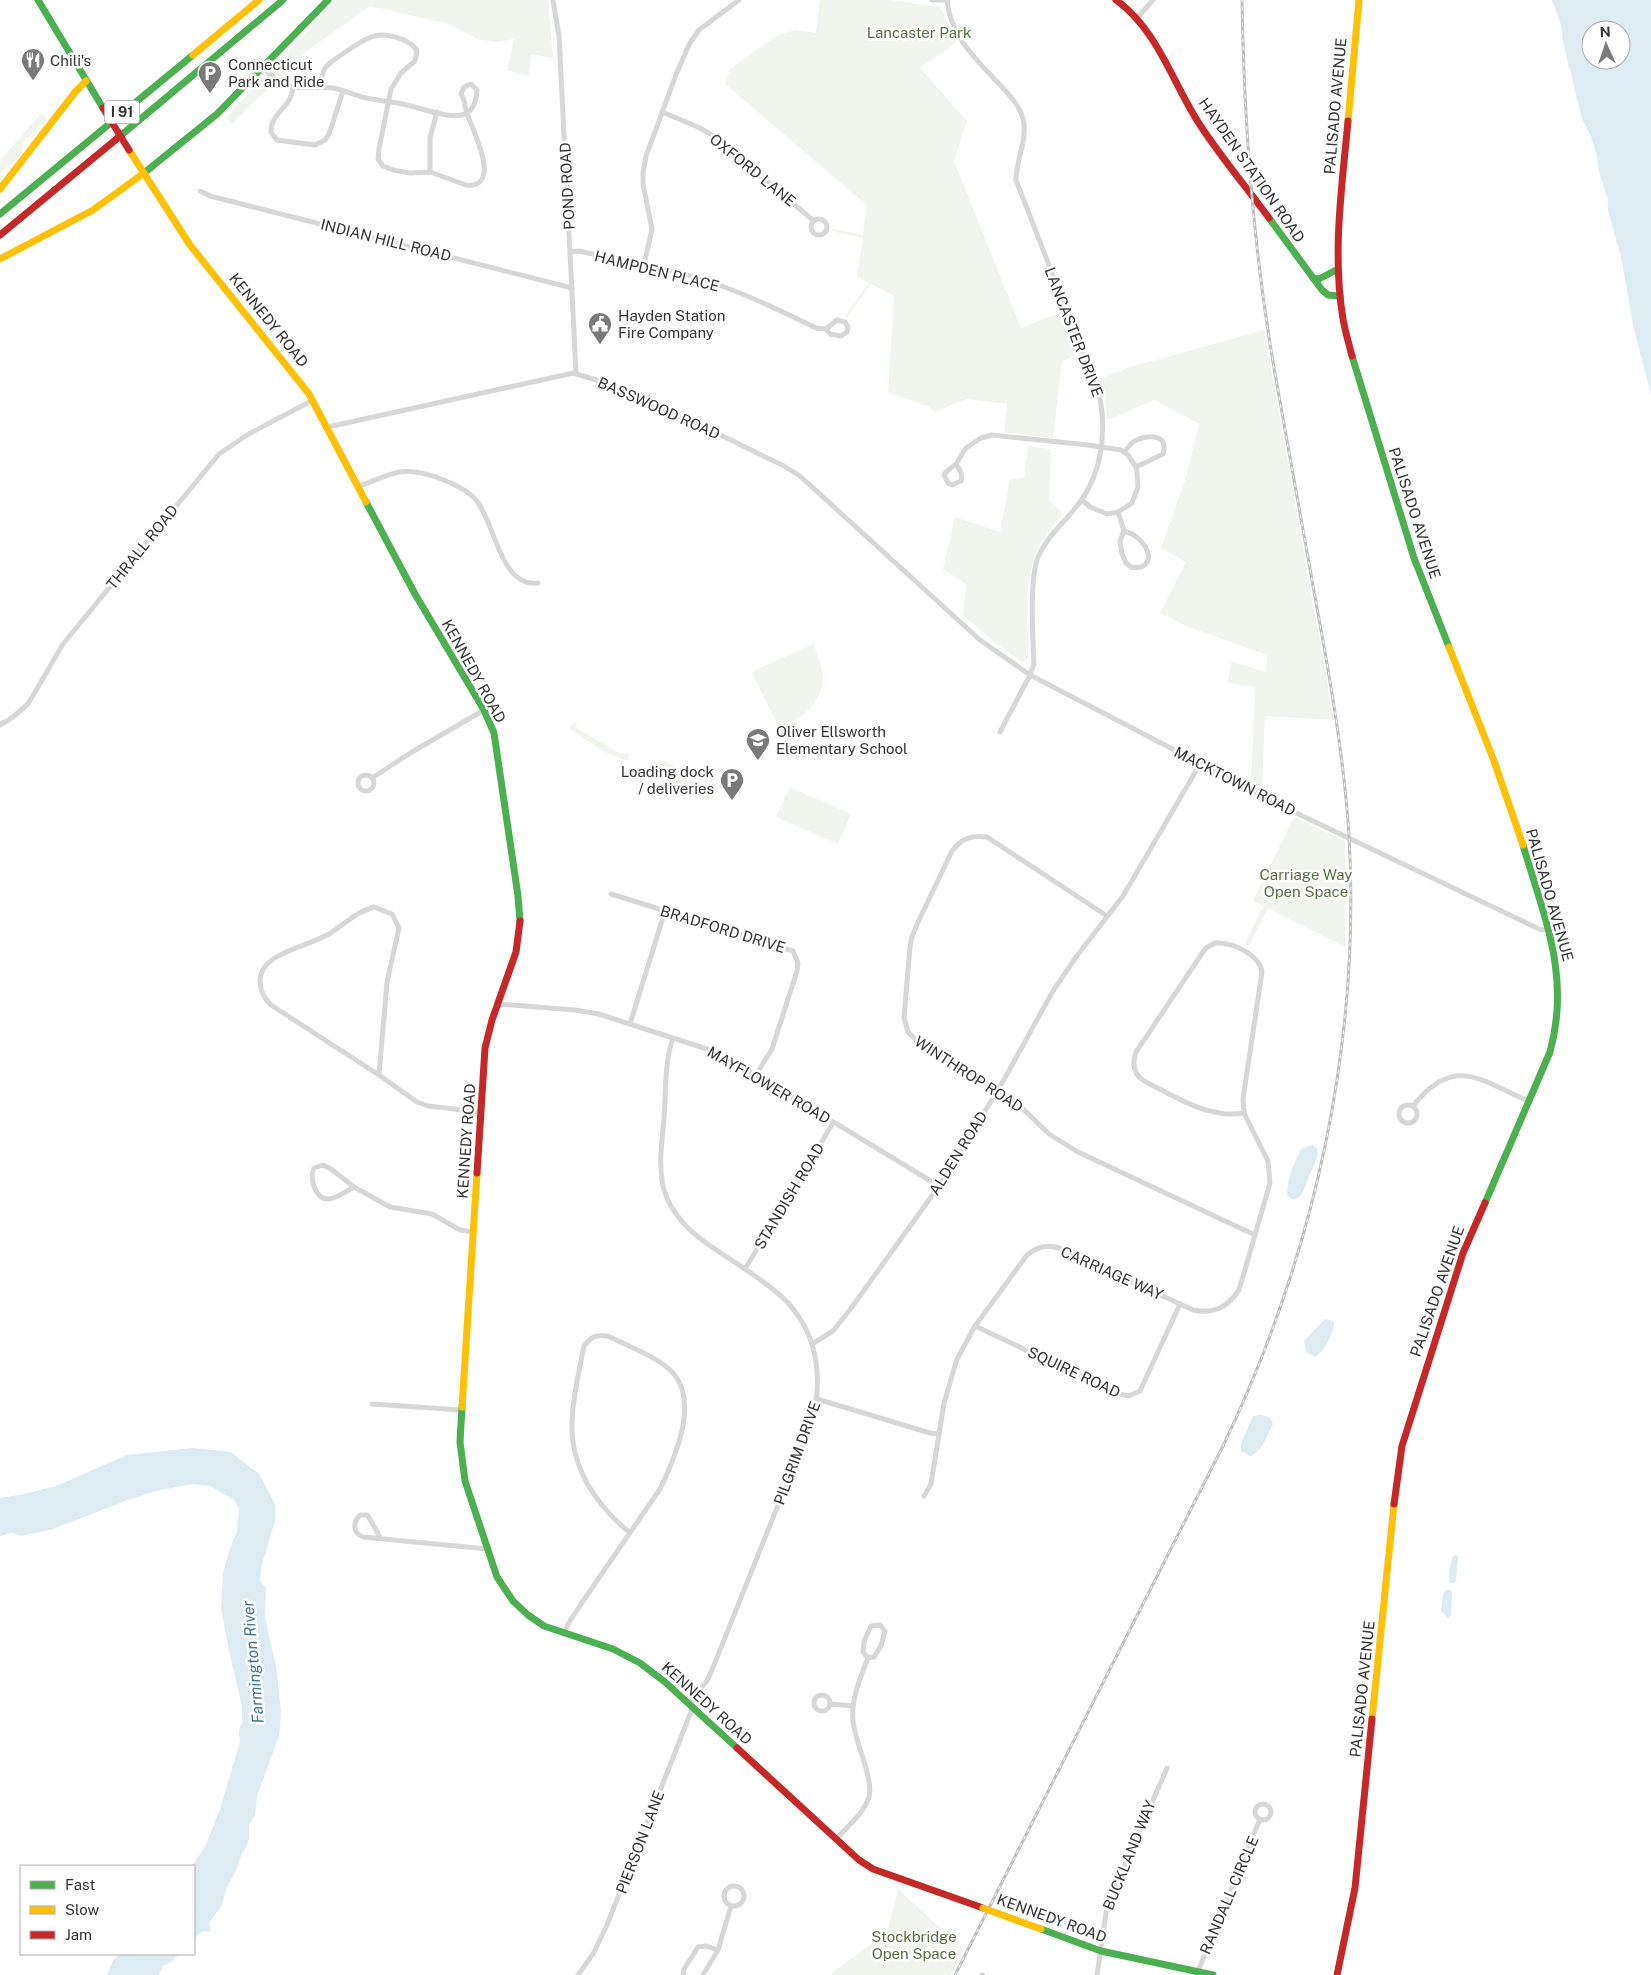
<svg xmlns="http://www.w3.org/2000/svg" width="1651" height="1975" font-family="'Public Sans',sans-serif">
	<rect width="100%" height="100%" fill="#fff"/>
	<g fill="#f1f5ed">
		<path d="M335,0H548L553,58L531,54L529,76L507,70L514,39L496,42L477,39L448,24L370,6L303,54L232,124L226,118Z"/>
		<path d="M820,0H891L939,7C945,11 951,35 956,43L920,68L967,121L954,161L1021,328L1061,312L1078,355L1062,361L1053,438L1004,432L1007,404L967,399L934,412L928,406L888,393L894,296L871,284L847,317L845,316L869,283L857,277L863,238L832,231L833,229L863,235L867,205L725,84L730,69L774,37L795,30L816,33Z"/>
		<path d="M41,113L47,119L23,143L21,156L0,173V161Z"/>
		<path d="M1264,330L1334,720L1265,716L1262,789L1251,784L1255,687L1228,683L1231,661L1266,672L1267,655L1186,626L1160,613L1186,562L1161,548L1186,477L1199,424L1154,400L1108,420L1105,399L1099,379L1130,367Z"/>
		<path d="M1028,446L1051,449L1049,500L1063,514C1018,561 1029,597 1028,658L1023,662L1003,649L963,616L966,584L943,569L955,517L1000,532L1010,479L1024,478Z"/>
		<path d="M814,644C816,653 821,662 822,670C827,701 803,717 780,730L753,675L755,670Z"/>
		<path d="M574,723L577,724L575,727L621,754L628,753L629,759L627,761L603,751L570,729L569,726Z"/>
		<path d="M665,761L681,770L677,773L708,791L713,789L715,794V798L706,801L650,767Z"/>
		<path d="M790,787L851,814L838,844L776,817Z"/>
		<path d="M1294,817L1345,841V947L1268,908L1249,946L1245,944L1263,906L1253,901Z"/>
		<path d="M898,1889L964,1950L951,1975H832L833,1972L887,1932Z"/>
	</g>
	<g fill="#ddebf3" fill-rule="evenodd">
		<path d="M1552,0H1651V394L1634,329L1621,257L1608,210V200L1600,175L1597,158L1591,136L1582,119L1563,42L1561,25ZM1591,30H1621V60H1591Z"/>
		<path d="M1313,1145L1317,1149L1318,1155L1302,1194L1298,1198L1292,1199L1288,1196C1284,1186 1296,1157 1302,1148Z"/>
		<path d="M1325,1319L1333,1321L1334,1324C1332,1335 1325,1351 1315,1357L1306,1352L1304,1341Z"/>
		<path d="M1261,1415L1269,1417L1273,1424C1267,1435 1262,1453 1250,1456L1241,1451V1444L1253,1416Z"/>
		<path d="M193,1448L231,1452L259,1474L264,1483L275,1504V1521L262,1564L260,1581L266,1588L265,1617L277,1672L281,1714L279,1736L257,1796L255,1815L249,1825V1839L246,1848L242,1853L236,1871L226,1889L222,1905L209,1923L211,1930L209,1932L202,1931L194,1940V1866H192L205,1847L220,1809L240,1742L239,1732L242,1722V1706L229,1651L221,1609L223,1574L228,1554L237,1531L239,1508L234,1500L210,1486L191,1484L156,1491L128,1500L53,1529L21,1536L11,1533L0,1536V1498L24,1494L56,1486L127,1455Z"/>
		<path d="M1457,1555L1458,1557L1456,1580L1455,1583H1450C1448,1575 1450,1564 1453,1556Z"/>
		<path d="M1446,1590H1451L1452,1593L1451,1615L1448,1618L1441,1611L1443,1594Z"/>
		<path d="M119,1954H179L171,1962L163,1966L159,1975H107L113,1961Z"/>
	</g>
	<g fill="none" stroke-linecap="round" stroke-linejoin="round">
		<g stroke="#d7d7d7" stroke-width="5">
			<path d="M553,0L559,36L576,372"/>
			<path d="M932,0H947"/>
			<path d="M947,0C950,37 978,61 1002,87C1010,96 1020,106 1023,119C1028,139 1016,160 1016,180L1099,394C1108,435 1101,480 1072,512C1060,526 1046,539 1038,557C1029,580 1033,638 1034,664L1030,675L1000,732"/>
			<path d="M1138,17L1153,0"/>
			<path d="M263,67C270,75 277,82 287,86C301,90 318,86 333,88C343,90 352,94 362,97C377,101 392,101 407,105C421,108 454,121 467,113C474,109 477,98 477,90L471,84L464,87L461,94C466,101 464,109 468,116C473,131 503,189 466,185L430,172L410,173L393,170L383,166L378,159L379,149L391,89L401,73L415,61L417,51L415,48C407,38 384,32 371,37C363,40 330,61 325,68C322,73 321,81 320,87"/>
			<path d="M293,86C292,109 271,111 271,132L277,140L315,145L325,140L329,134L343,91"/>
			<path d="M662,112L698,127L712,135L814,221"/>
			<path d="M430,172V138L437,112"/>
			<path d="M200,191L210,196L572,288"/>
			<circle cx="819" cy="227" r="8"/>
			<path d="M571,252L578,251C622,260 668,268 710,282C747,294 782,311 816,328L826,329L837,320L845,322L848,327L847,332L841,336L830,334L826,329"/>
			<path d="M644,265L652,229L643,184V173L646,156L677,72L690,43L699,30L739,0"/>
			<path d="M328,427L573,373L603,382L729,439L784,466L800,476L980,640L1030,675L1290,810L1541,930L1547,929"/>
			<path d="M1125,452C1127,448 1130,445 1133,442C1145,434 1170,433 1163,454L1136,467"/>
			<path d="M956,464C960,470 963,475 961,481L952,485L948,483L944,475L946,472L956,464L966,448L981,438L992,435L1088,445L1121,450L1128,455L1136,467L1137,474L1138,487L1132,503L1118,512L1107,514L1090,507L1082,500"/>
			<path d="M359,486C372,482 385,475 399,472C411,470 424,473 436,477C449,482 467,489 476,500C495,522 500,588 538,583"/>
			<path d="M1118,512L1124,531L1120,541L1122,554L1126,563L1131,567C1158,572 1152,539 1124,531"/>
			<path d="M0,725L13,717L28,704L63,644L219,454L247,435L313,400"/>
			<circle cx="366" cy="783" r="8"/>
			<path d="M372,778L412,752L484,710"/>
			<path d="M611,894L793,951L798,963L797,971L772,1049L756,1075"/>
			<path d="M374,907L392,914L399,928L387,982L379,1075L271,1005C265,999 260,991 260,981C260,953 307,947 329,934C344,925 356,912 374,907Z"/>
			<path d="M1107,916L987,837C971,835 962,838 952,851L920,918L912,936L910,947L904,1017L908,1032L919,1043L1014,1100L1049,1134L1078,1152L1255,1235"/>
			<path d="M1215,943C1232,942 1259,954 1262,972L1243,1099L1244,1113C1208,1119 1176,1097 1144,1081C1133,1074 1132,1064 1136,1052L1203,952L1206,948Z"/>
			<path d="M497,1004L575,1010L599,1014L710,1050L756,1075L939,1186"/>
			<path d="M630,1024L665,911"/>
			<path d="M379,1075L417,1102L428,1106L481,1112"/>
			<circle cx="1408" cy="1114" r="9"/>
			<path d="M1413,1106C1453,1055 1479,1079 1528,1101"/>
			<path d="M323,1165L331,1169L354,1187C347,1191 337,1198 329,1199C315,1200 309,1177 314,1168Z"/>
			<path d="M354,1187L390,1207L432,1214L460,1230L473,1232"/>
			<path d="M745,1269L833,1123"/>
			<path d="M975,1326L1119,1394L1129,1396L1140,1391L1180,1304"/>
			<path d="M812,1344L833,1331L849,1311L939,1186L1001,1085L1053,991L1076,957L1123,896L1200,764"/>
			<path d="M817,1399L930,1433L938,1434"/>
			<path d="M372,1404L461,1410"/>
			<path d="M924,1496L931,1484L944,1403L957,1359L975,1326L1027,1255C1037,1247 1046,1244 1059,1248L1193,1310C1214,1314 1227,1308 1239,1290L1270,1183L1268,1161L1244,1113"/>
			<path d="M380,1537L369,1518L367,1515H360C353,1522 352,1533 363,1537L487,1549"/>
			<path d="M564,1634L568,1624L579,1607L660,1489C674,1460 699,1404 674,1374C659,1357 627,1346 608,1336C596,1334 591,1337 584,1346C579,1371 573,1396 572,1421C570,1467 596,1505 629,1532"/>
			<circle cx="822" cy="1703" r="8"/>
			<path d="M831,1704L853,1706"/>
			<circle cx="1263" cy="1812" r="8"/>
			<path d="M836,1839C847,1827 864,1813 869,1797C874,1779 855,1742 853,1721C851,1699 860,1678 868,1658L874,1657L881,1646L885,1631L880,1625L871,1626L864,1641L863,1652L868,1658"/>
			<circle cx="734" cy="1896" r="10"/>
			<path d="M1198,1971L1260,1819"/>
			<path d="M578,1975L593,1954L607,1925L691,1712L692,1699L707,1681L714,1665L809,1428C824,1386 820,1339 789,1304C777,1291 760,1279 745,1269C721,1252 694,1239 677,1215C669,1205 664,1193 662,1181C659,1161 662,1140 664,1120C666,1093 664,1064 673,1038"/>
			<path d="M683,1975L684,1969L698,1947L706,1946L718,1950"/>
			<path d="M703,1975L718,1950L731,1906"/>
			<path d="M982,1975H983"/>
			<path d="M1097,1975L1107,1906L1167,1768"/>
		</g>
		<g stroke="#4caf50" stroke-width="7">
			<path d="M38,0L103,108"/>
			<path d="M119,137L283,0"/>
			<path d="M144,173L217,114L328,0"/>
			<path d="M0,214L193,55"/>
			<path d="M1269,218L1322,290L1328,295L1340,296"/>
			<path d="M1313,278L1319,279L1338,269"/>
			<path d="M1352,356L1414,558L1449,647"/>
			<path d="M366,502L415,594L484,710L494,733L518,896L520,921"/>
			<path d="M1485,1203L1550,1052C1571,976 1544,917 1523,845"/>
			<path d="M462,1407L460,1442L465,1481L497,1577L513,1601L528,1615L544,1626L613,1649L640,1663L665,1682L737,1748"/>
			<path d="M1041,1929L1101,1951L1213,1975"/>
		</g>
		<g stroke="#ffc107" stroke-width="7">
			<path d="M193,55L259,0"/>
			<path d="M1348,121L1359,0"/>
			<path d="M129,150L190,245L309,394L366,502"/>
			<path d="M0,189L76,91L86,81"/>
			<path d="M0,259L93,210L144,173"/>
			<path d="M1449,647L1494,761L1523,845"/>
			<path d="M462,1407L477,1173"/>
			<path d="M1372,1719L1394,1504"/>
		</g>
		<g stroke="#c62828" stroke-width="7">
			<path d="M1116,0C1158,30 1173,84 1200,125C1221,157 1246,187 1269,218"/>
			<path d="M1348,121C1342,187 1332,253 1343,319C1345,331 1349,344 1352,356"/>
			<path d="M0,235L119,137"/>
			<path d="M477,1173L485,1048L492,1020L516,952L520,921"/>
			<path d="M1394,1504L1402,1446L1463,1253L1485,1203"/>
			<path d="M737,1748L859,1860L873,1869L983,1908"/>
			<path d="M1337,1975L1355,1888L1372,1719"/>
		</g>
		<g stroke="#bebebe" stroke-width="3">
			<path id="rail" d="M955,1975L1224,1444C1314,1255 1361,1045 1349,835C1344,759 1331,684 1317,608C1303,528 1288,448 1274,368C1253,246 1244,123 1242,0"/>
		</g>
		<use href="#rail" stroke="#fff" stroke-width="1" stroke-dasharray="4" stroke-linecap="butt"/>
		<path stroke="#ffc107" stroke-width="7" d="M983,1908L1041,1929"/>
		<path stroke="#c62828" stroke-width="7" d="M103,108L129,150"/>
	</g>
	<defs>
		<g id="restaurant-pin" transform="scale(1.25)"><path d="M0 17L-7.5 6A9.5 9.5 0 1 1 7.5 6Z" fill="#7a7a7a" stroke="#fff"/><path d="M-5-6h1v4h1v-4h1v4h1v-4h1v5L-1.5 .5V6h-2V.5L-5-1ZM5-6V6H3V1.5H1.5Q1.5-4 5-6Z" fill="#fff"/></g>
		<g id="parking-pin" transform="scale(1.25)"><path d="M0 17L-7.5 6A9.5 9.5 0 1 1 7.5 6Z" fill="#7a7a7a" stroke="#fff"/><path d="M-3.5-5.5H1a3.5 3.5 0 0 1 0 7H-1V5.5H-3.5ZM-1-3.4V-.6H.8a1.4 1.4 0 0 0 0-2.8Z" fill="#fff"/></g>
		<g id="civic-pin" transform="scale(1.25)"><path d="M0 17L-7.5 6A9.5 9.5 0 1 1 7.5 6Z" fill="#7a7a7a" stroke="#fff"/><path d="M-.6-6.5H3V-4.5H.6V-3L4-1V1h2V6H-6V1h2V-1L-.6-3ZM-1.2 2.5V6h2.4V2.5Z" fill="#fff"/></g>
		<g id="school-pin" transform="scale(1.25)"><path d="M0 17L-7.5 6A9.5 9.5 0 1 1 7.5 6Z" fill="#7a7a7a" stroke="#fff"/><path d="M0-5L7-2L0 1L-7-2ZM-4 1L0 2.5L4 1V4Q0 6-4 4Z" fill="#fff"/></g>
	</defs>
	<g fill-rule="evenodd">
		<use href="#restaurant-pin" x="33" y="60"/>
		<use href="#parking-pin" x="210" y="73"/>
		<use href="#civic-pin" x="600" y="324"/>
		<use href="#school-pin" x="758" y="740"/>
		<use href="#parking-pin" x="732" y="780"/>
	</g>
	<g text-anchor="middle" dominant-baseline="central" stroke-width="5" stroke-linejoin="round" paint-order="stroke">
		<rect fill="#fff" stroke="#707070" stroke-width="1" x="104.5" y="100.5" width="35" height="23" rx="4"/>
		<g font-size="14" font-weight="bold" fill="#333">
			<text x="122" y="112">I 91</text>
		</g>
		<g font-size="15" fill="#56703f" stroke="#fff">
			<text x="919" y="32">Lancaster Park</text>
			<text x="1306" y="874">Carriage Way<tspan x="1306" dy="17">Open Space</tspan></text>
			<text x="914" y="1936">Stockbridge<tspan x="914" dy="17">Open Space</tspan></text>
		</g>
		<g font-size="15" fill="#333" stroke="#fff" text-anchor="start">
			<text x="50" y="60">Chili's</text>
			<text x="228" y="64">Connecticut<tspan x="228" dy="17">Park and Ride</tspan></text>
			<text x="618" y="315">Hayden Station<tspan x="618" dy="17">Fire Company</tspan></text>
			<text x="776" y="731">Oliver Ellsworth<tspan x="776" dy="17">Elementary School</tspan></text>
			<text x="714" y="771" text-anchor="end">Loading dock<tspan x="714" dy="17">/ deliveries</tspan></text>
		</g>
		<g font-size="15" fill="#333" stroke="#fff">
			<text transform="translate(1335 106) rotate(-85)">PALISADO AVENUE</text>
			<text transform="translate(753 170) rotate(39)">OXFORD LANE</text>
			<text transform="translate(1252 170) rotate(55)">HAYDEN STATION ROAD</text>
			<text transform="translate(567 186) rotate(-93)">POND ROAD</text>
			<text transform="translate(386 240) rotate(14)">INDIAN HILL ROAD</text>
			<text transform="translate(657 271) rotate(14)">HAMPDEN PLACE</text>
			<text transform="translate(269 320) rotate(51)">KENNEDY ROAD</text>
			<text transform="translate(1074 332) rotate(69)">LANCASTER DRIVE</text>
			<text transform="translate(659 408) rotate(24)">BASSWOOD ROAD</text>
			<text transform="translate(1415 513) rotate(72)">PALISADO AVENUE</text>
			<text transform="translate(142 547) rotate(-51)">THRALL ROAD</text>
			<text transform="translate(474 671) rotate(61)">KENNEDY ROAD</text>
			<text transform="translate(1235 781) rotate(27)">MACKTOWN ROAD</text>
			<text transform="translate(1550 895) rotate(74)">PALISADO AVENUE</text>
			<text transform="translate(723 929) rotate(17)">BRADFORD DRIVE</text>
			<text transform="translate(969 1074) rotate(33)">WINTHROP ROAD</text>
			<text transform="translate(769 1085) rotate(30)">MAYFLOWER ROAD</text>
			<text transform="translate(466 1141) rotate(-86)">KENNEDY ROAD</text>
			<text transform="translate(958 1153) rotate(-58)">ALDEN ROAD</text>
			<text transform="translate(789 1196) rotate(-59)">STANDISH ROAD</text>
			<text transform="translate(1112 1273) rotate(24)">CARRIAGE WAY</text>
			<text transform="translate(1437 1291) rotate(-71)">PALISADO AVENUE</text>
			<text transform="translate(1074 1372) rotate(25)">SQUIRE ROAD</text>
			<text transform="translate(797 1453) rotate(-70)">PILGRIM DRIVE</text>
			<text transform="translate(1362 1689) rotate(-84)">PALISADO AVENUE</text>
			<text transform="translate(707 1703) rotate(42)">KENNEDY ROAD</text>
			<text transform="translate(640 1842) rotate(-69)">PIERSON LANE</text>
			<text transform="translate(1129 1855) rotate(-68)">BUCKLAND WAY</text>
			<text transform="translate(1229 1895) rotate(-67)">RANDALL CIRCLE</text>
			<text transform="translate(1052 1918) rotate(20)">KENNEDY ROAD</text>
		</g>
		<g font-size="16" font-style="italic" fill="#3f7597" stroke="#fff">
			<text transform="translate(253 1662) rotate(-95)">Farmington River</text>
		</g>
	</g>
	<rect x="20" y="1865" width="175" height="90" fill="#ffffff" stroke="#adadad"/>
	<rect x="30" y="1881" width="25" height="8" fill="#4caf50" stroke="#adadad"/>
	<text x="65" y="1890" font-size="15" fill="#333333">Fast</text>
	<rect x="30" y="1906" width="25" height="8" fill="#ffc107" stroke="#adadad"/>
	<text x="65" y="1915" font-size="15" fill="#333333">Slow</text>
	<rect x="30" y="1931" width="25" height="8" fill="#c62828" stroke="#adadad"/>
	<text x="65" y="1940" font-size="15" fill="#333333">Jam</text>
	<g transform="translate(1606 45) rotate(357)"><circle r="24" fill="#ffffff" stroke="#adadad"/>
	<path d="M0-4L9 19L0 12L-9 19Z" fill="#7a7a7a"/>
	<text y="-8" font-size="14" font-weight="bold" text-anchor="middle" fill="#333333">N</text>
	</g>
</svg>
